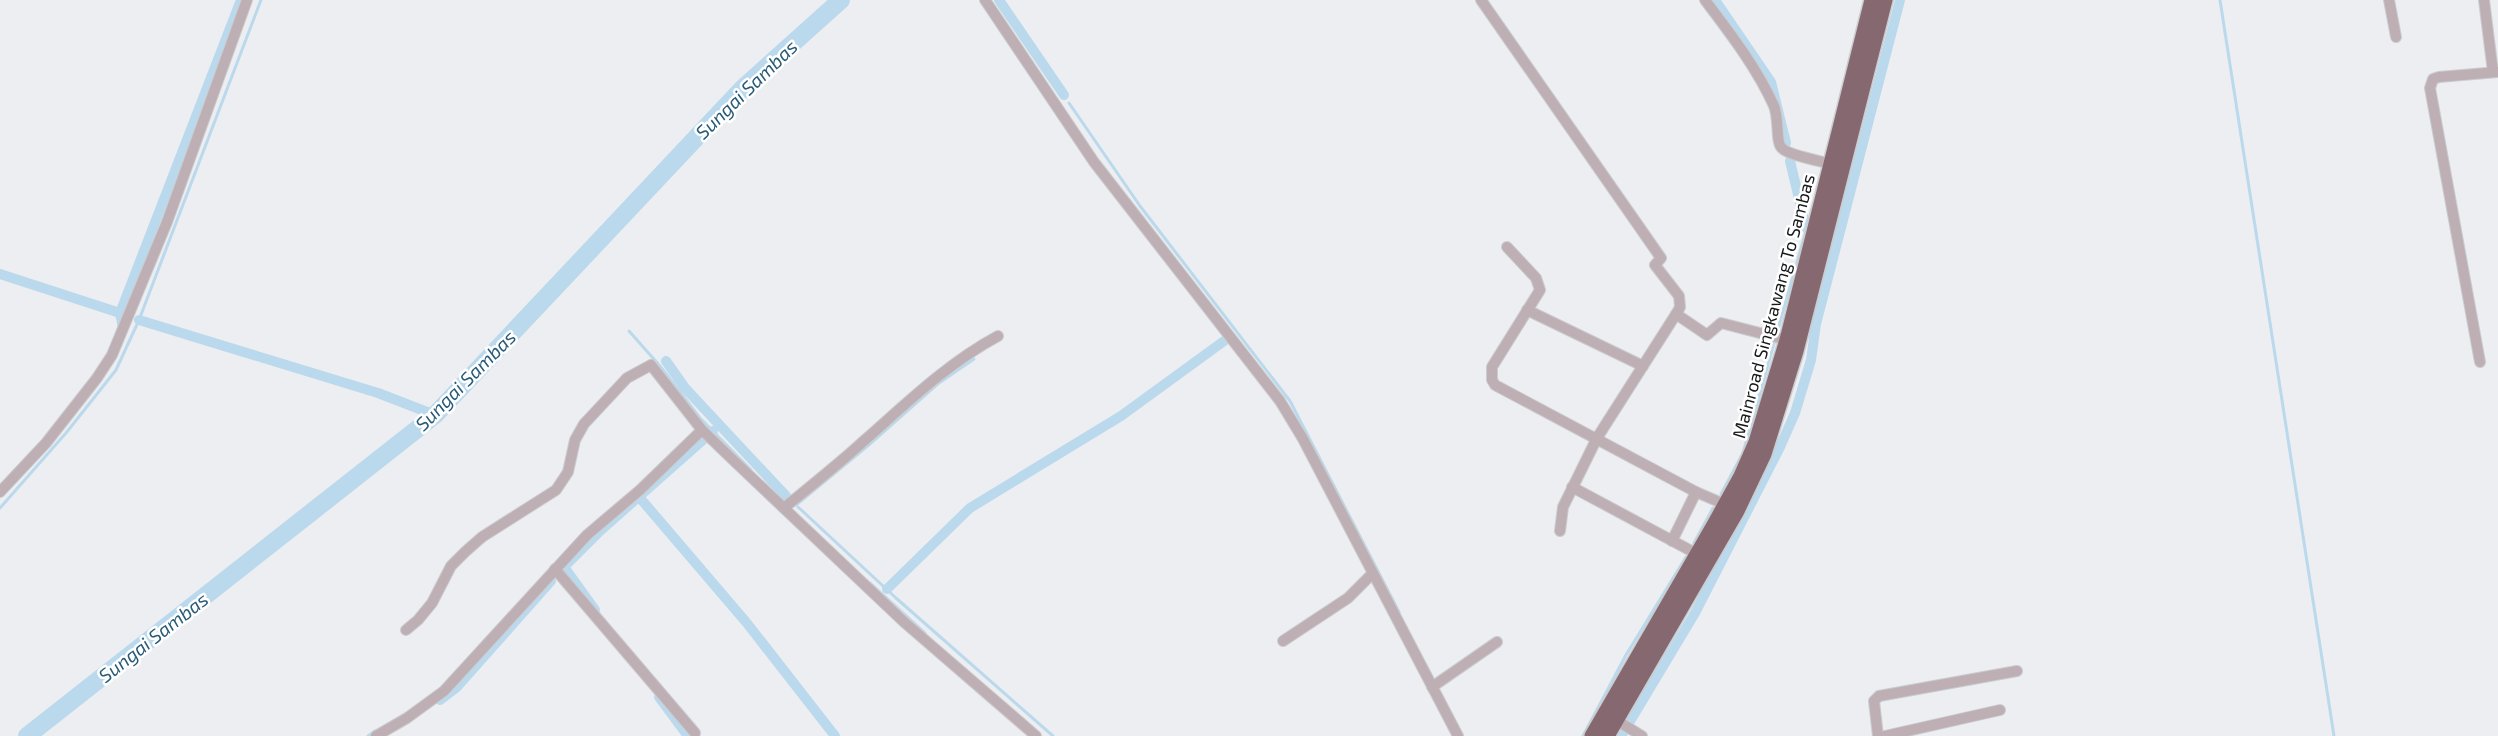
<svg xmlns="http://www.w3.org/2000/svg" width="2498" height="736" font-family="'Exo 2',sans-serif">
	<rect width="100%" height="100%" fill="#eceef1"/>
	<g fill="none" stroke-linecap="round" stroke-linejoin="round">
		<g stroke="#bbd9ec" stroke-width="3">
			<path d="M2220,0L2334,736"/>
			<path d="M1069,103L1140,206L1290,401L1399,612"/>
			<path d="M629,331L660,366L700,418L751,470"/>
			<path d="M1721,494L1743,453L1814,202"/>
			<path d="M796,505L870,444L939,383L974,359"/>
			<path d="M798,507L896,598L1053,736"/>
			<path d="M0,508L66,433L116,370L139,320L261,0"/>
			<path d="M1694,543L1713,508"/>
			<path d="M870,583L925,633"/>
			<path d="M368,736L375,731"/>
			<path d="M1583,736L1626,655L1686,557"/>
		</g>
		<g stroke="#bbd9ec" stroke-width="10">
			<path d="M999,0L1064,95"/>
			<path d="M1715,0L1771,82L1786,143"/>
			<path d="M1790,161L1806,228"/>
			<path d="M0,274L120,313"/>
			<path d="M139,320L378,393L435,415"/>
			<path d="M121,331L123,328L120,313L241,0"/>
			<path d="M666,361L685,388L786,496"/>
			<path d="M640,498L746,622L835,736"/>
			<path d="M887,589L970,508L1121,416L1224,341"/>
			<path d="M595,610L564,567L600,531L713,431"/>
			<path d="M659,697L688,736"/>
			<path d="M440,700L457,687L551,581"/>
			<path d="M1629,723L1695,613L1780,447L1795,413L1811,360L1816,324L1900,0"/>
			<path d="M1622,736L1623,733"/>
		</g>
		<path stroke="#bbd9ec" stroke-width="18" d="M27,736L435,415L743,88L841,0"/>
		<g stroke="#caccce" stroke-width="12">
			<g id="minor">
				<path d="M985,0L1094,162L1280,401L1303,439L1458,736"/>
				<path d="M1481,0L1661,258L1655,265L1679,296L1680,307L1678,311L1597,438L1563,507L1560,531"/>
				<path d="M1705,0C1730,33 1757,68 1774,106C1779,118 1776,141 1781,147C1786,155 1821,161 1831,164"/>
				<path d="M2389,0L2396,37"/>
				<path d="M2484,0L2493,72"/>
				<path d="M1507,247L1536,278L1540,290L1492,367V380L1495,385L1696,492L1724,504"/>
				<path d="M1527,310L1643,366"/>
				<path d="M1676,314L1707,335L1721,323L1787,340"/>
				<path d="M2480,362L2430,88L2433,79L2439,77L2498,72"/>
				<path d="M1572,487L1697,554"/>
				<path d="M0,492L46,443L97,378L112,355L167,222L247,0"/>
				<path d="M784,508C812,485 840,463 866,439C908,402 948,363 998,336"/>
				<path d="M1672,541L1696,492"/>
				<path d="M555,569L695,733"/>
				<path d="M406,630L418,620L432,603L451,566L465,552L482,537L556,490L568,472L575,440L584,424L627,378L651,365L702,430L731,458L904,622L1036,736"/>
				<path d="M1283,641L1348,598L1372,574"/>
				<path d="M1432,687L1497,642"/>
				<path d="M1616,720L1642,736"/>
				<path d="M376,736L407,718L444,691L587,535L640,490L702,430"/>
				<path d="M1878,736L1874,701L1879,696L2017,671"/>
				<path d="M1885,736L2000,710"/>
			</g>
		</g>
		<g stroke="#caccce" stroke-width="18">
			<g id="highway">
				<path d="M1592,736L1714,525L1741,476L1756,442L1787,340L1872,0"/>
				<path d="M1607,736L1737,511L1764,454L1796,351L1885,0"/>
			</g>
		</g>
		<use href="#minor" stroke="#beafb4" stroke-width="10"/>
		<use href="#highway" stroke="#866871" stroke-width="15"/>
	</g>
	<g text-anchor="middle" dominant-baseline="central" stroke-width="5" stroke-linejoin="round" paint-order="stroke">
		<g font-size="18" fill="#171819" stroke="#fff">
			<text transform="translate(1773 306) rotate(-75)">Mainroad Singkawang To Sambas</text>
		</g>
		<g font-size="19" font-style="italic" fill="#285b77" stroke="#fff">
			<text transform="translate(746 89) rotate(-44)">Sungai Sambas</text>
			<text transform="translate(465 380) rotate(-45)">Sungai Sambas</text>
			<text transform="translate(153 637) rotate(-38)">Sungai Sambas</text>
		</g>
	</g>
</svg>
